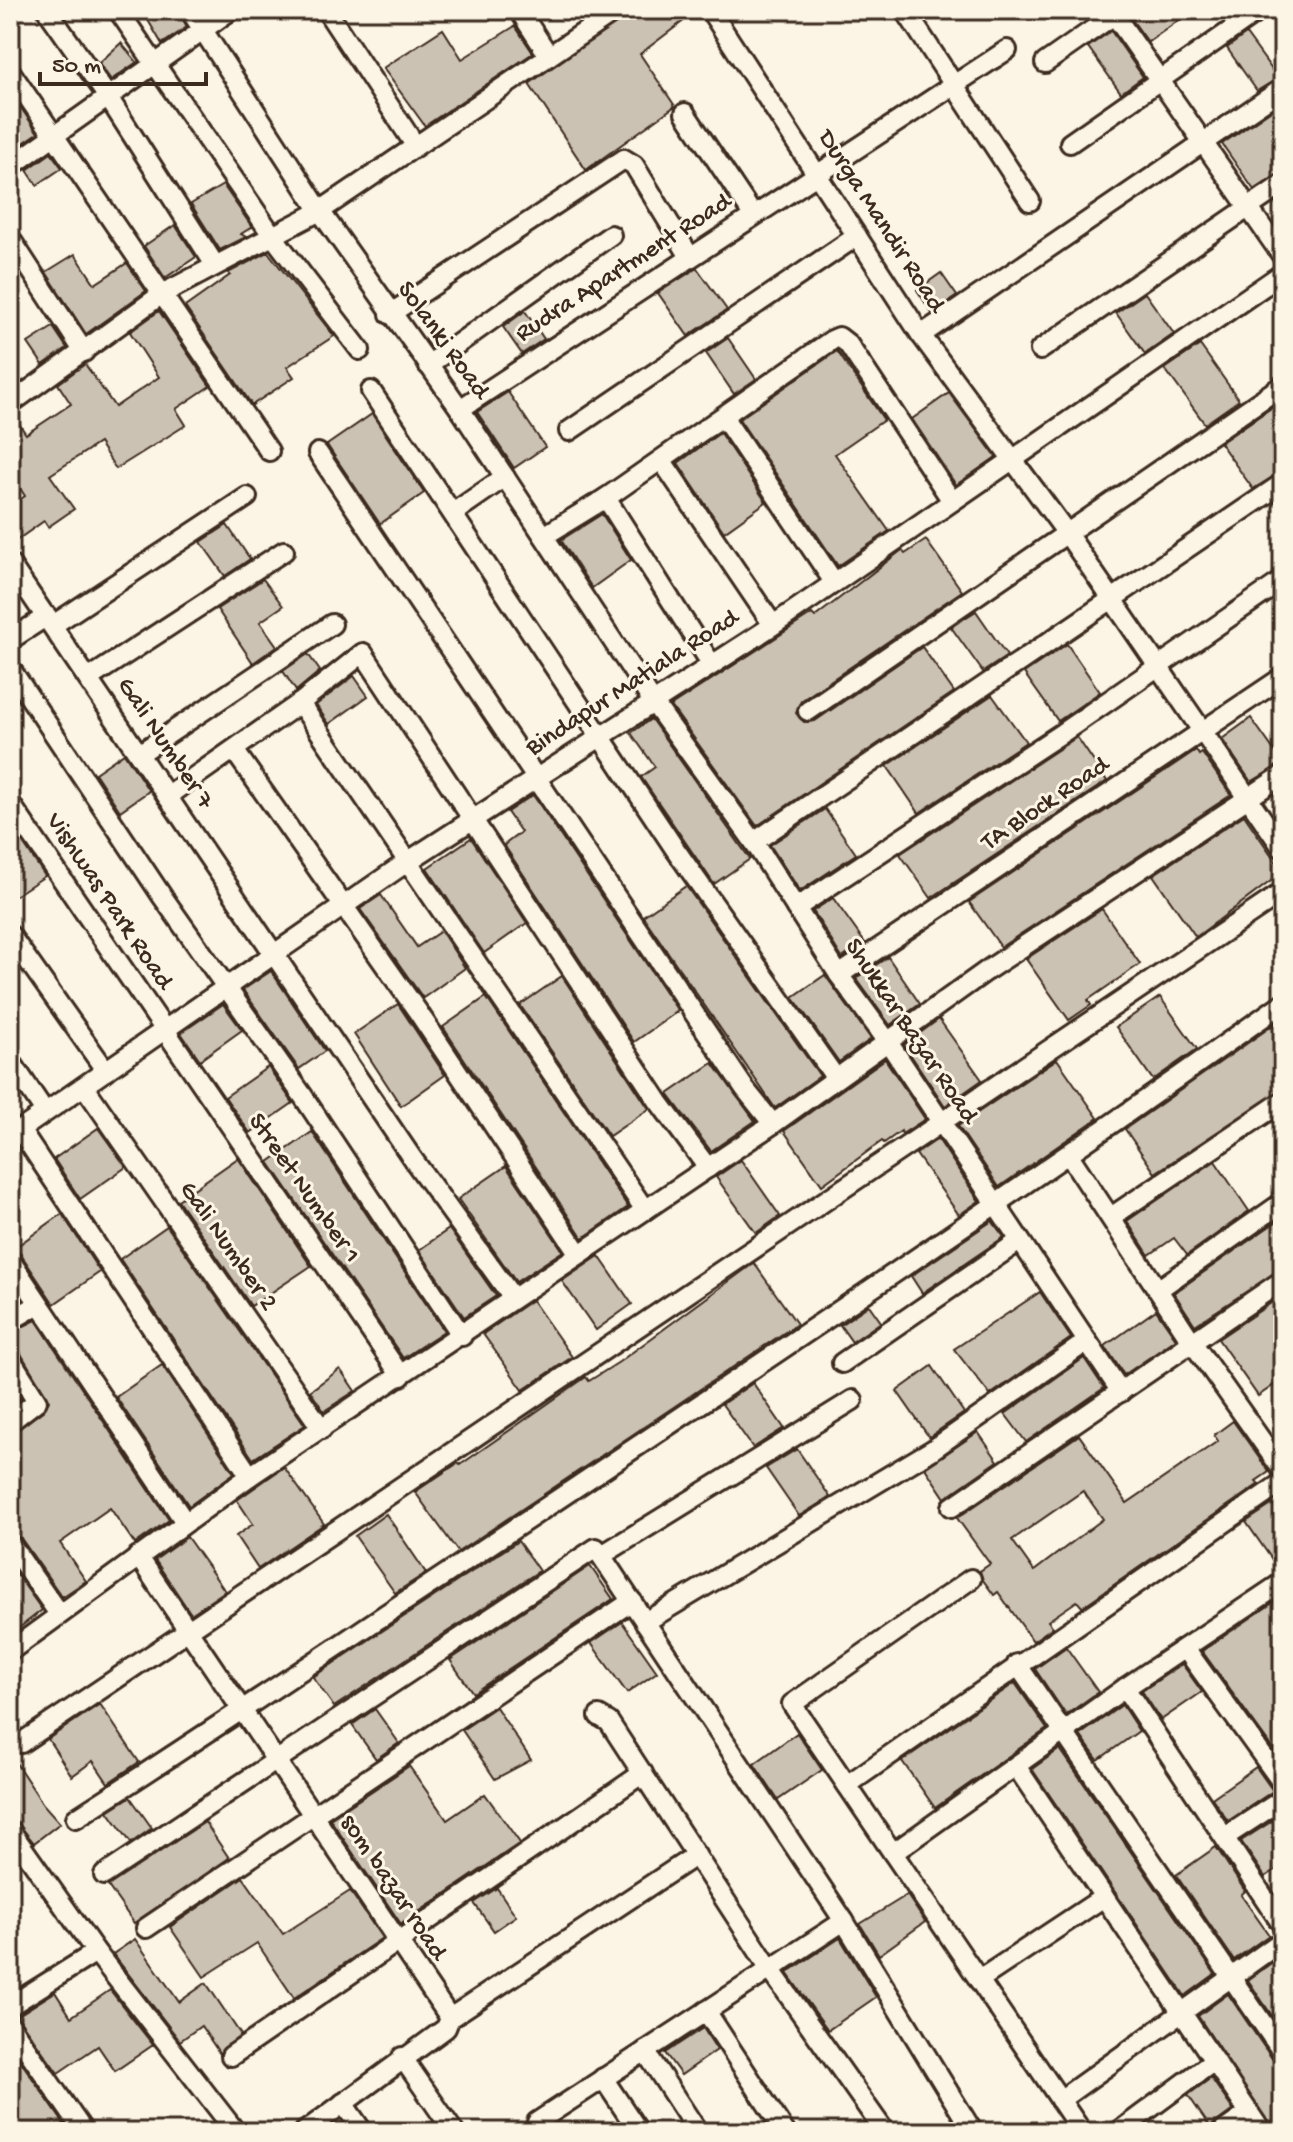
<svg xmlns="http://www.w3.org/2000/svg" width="1293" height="2142" font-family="'Gochi Hand',sans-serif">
	<rect width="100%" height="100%" fill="#fcf5e5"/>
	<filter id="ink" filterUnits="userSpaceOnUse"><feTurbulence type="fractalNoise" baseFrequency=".0125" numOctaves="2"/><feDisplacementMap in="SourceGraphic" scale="16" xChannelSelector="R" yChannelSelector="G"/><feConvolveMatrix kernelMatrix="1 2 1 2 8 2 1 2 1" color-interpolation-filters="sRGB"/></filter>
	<g filter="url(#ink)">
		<g fill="#ccc2b3" stroke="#3b2a1e" stroke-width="2" fill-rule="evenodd">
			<path d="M142,10H178L187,27L162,44Z"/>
			<path d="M633,10H698L640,54L675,106L586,170L529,84Z"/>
			<path d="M1137,10H1193L1148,42L1130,17Z"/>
			<path d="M515,26L533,53L425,126L383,68L443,29L462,59Z"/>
			<path d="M1111,31L1143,77L1121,93L1088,47Z"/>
			<path d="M1246,34L1278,78L1257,91L1227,48Z"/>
			<path d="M121,43L137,62L111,80L99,63Z"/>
			<path d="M10,92L38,133L13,150L10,146Z"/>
			<path d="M1277,106L1283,115V172L1254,190L1222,144Z"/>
			<path d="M51,153L62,168L37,185L27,170Z"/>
			<path d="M223,185L252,227L241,234L246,237L220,250L191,204Z"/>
			<path d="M175,225L196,257L165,278L144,246Z"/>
			<path d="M268,252L334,336L287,367L294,377L252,405L185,307L230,275L228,273Z"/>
			<path d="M75,254L95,284L127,263L146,291L86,334L46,272Z"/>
			<path d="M697,268L727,310L688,336L658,293Z"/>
			<path d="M941,273L957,296L932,313L917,290Z"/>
			<path d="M1145,293L1174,334L1145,354L1116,313Z"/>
			<path d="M159,311L210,386L176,409L186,425L116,469L99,443L50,475L74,509L48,527L44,521L10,545V507L25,496L10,473V416L13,415L26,434L71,404L58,384L85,364L115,407L159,377L130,332Z"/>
			<path d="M525,311L544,339L522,354L503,327Z"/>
			<path d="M53,327L67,348L43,365L28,343Z"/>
			<path d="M728,338L756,379L734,394L706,353Z"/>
			<path d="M1200,345L1239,400L1205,424L1165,369Z"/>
			<path d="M837,351L884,420L835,454L889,531L838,566L739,419Z"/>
			<path d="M508,392L545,447L514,468L477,412Z"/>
			<path d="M949,393L996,457L956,485L912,419Z"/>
			<path d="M1277,404L1283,412V471L1253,489L1220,443Z"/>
			<path d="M372,414L424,493L380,524L327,445Z"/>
			<path d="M720,433L766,502L724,532L678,463Z"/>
			<path d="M602,514L631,560L592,588L561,540Z"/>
			<path d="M227,525L250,559L225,576L201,542Z"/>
			<path d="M926,540L962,591L801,701L796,713L804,722L815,721L922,647L954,692L757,826L671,706L812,614L815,617L902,550L905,554Z"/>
			<path d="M263,579L283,606L260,622L277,646L253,663L217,609Z"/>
			<path d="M976,611L1007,656L983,672L951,627Z"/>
			<path d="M1067,644L1100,692L1058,721L1024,673Z"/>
			<path d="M308,654L320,671L296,691L283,671Z"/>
			<path d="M354,676L368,696L329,724L316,705Z"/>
			<path d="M992,695L1026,742L919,813L887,766Z"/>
			<path d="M1251,718L1283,763L1251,782L1222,739Z"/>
			<path d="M651,719L750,859L714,884L641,777L655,767L631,733Z"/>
			<path d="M1077,737L1107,781L931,898L900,854Z"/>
			<path d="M1196,750L1199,755L1202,753L1231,795L1001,947L969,902Z"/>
			<path d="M124,753L149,791L120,811L95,773Z"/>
			<path d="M533,795L678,1011L634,1042L504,845L521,832L507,812Z"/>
			<path d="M825,809L856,854L800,891L770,845Z"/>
			<path d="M1244,815L1283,872L1196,937L1153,875Z"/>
			<path d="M10,824L45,876L10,899Z"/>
			<path d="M471,838L527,923L484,953L427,868Z"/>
			<path d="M686,886L820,1076L775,1108L643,916Z"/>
			<path d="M381,895L417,947L441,931L465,968L423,998L360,909Z"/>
			<path d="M833,898L865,943L842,958L813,911Z"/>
			<path d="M1102,909L1140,964L1088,1000L1091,1005L1069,1020L1026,959Z"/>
			<path d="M888,957L920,1004L890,1025L856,978Z"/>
			<path d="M271,971L325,1051L299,1069L243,990Z"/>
			<path d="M825,975L871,1039L839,1062L793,997Z"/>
			<path d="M562,976L649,1109L609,1136L520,1005Z"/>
			<path d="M486,997L628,1207L583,1238L443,1027Z"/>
			<path d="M1160,997L1197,1049L1153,1080L1116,1027Z"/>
			<path d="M223,1004L242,1030L200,1060L181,1033Z"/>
			<path d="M398,1004L445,1075L401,1106L354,1034Z"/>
			<path d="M1283,1018V1089L1155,1173L1125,1129Z"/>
			<path d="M939,1019L982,1080L945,1106L904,1045Z"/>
			<path d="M885,1059L925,1119L902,1134L901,1131L884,1143L882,1141L822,1185L784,1131Z"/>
			<path d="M1057,1059L1098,1118L999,1187L958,1126Z"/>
			<path d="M713,1063L755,1121L711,1151L668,1094Z"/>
			<path d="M268,1067L293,1103L250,1133L225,1097Z"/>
			<path d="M98,1128L126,1167L80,1199L54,1159Z"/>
			<path d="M312,1132L444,1331L403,1358L269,1162Z"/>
			<path d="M938,1139L979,1201L959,1215L916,1154Z"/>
			<path d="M238,1158L311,1266L251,1306L178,1200Z"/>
			<path d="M741,1160L780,1216L756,1233L716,1177Z"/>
			<path d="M1215,1161L1249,1211L1187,1255L1174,1238L1149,1255L1127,1221Z"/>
			<path d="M506,1166L563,1251L516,1282L458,1199Z"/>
			<path d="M62,1214L100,1272L54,1304L20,1253L13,1249Z"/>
			<path d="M1283,1217V1268L1195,1325L1174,1293Z"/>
			<path d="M992,1221L1004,1237L922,1293L911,1276Z"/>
			<path d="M167,1226L305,1425L253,1459L120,1259Z"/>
			<path d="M449,1229L496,1296L464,1317L419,1250Z"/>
			<path d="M599,1256L632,1304L596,1330L562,1281Z"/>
			<path d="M754,1263L797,1324L458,1552L415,1492L458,1463L460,1465L586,1377L589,1381L619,1362Z"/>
			<path d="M10,1282L22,1300L10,1307Z"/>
			<path d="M1040,1292L1071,1338L990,1395L954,1349Z"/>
			<path d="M1283,1295V1379L1258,1396L1218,1339Z"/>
			<path d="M532,1300L572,1357L523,1390L483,1334Z"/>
			<path d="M869,1305L881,1322L852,1342L840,1325Z"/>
			<path d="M1156,1310L1176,1339L1124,1375L1105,1346Z"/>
			<path d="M36,1320L169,1520L135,1544L110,1508L60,1543L86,1581L62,1597L20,1537L10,1532V1434L44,1410L49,1401L20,1352L10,1346V1333Z"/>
			<path d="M1084,1358L1104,1388L1026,1442L1005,1414Z"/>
			<path d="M162,1365L234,1473L189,1506L116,1397Z"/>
			<path d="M932,1366L964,1413L929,1437L897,1391Z"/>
			<path d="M340,1369L355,1391L324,1411L310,1391Z"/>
			<path d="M10,1381L21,1398L10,1407Z"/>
			<path d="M753,1383L784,1428L753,1448L722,1404Z"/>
			<path d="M1233,1421L1269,1472L1256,1481L1259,1484L1082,1607L1077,1601L1048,1621L1053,1627L1033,1641L998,1592L994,1595L983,1580L980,1571L990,1564L957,1518L1079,1435L1127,1503L1218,1441L1214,1435ZM1083,1491L1103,1519L1034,1571L1012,1540Z"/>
			<path d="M978,1432L998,1461L945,1498L925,1468Z"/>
			<path d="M797,1449L830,1497L799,1516L766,1468Z"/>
			<path d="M284,1467L324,1524L258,1569L236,1536L253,1524L237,1500Z"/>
			<path d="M1273,1504L1283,1519L1280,1571L1246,1522Z"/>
			<path d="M386,1514L426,1573L395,1593L355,1536Z"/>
			<path d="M187,1537L225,1591L191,1614L155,1560Z"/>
			<path d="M518,1541L539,1571L334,1707L313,1677Z"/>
			<path d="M10,1565L42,1610L10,1635Z"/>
			<path d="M590,1566L613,1599L473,1693L450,1660Z"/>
			<path d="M1283,1596V1763L1202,1651Z"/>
			<path d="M622,1622L657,1672L627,1693L591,1643Z"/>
			<path d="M1066,1647L1098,1692L1066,1715L1035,1669Z"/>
			<path d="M1182,1664L1202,1692L1161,1720L1142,1691Z"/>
			<path d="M1015,1683L1047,1729L935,1808L902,1761Z"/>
			<path d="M100,1704L139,1762L108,1783L93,1761L72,1776L48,1739Z"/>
			<path d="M1122,1705L1139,1731L1098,1760L1080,1735Z"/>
			<path d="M496,1707L531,1760L495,1779L462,1730Z"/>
			<path d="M375,1709L399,1743L376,1759L352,1725Z"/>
			<path d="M797,1733L822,1770L778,1800L754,1764Z"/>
			<path d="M1060,1749L1215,1974L1185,1996L1032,1769Z"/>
			<path d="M10,1754L43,1804L60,1823L34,1843L10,1814Z"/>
			<path d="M409,1766L447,1820L485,1794L520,1843L401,1924L330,1819Z"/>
			<path d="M1256,1767L1273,1791L1228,1821L1212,1798Z"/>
			<path d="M130,1797L152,1828L131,1843L108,1811Z"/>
			<path d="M1277,1818L1283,1827V1865L1265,1877L1241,1841Z"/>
			<path d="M205,1822L229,1858L134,1923L108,1886Z"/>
			<path d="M1216,1847L1245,1891L1241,1895L1269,1935L1234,1960L1176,1875Z"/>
			<path d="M243,1877L283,1934L350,1891L382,1938L294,1998L257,1943L204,1977L170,1927Z"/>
			<path d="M497,1888L516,1916L494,1931L474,1903Z"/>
			<path d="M907,1895L925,1922L879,1955L860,1924Z"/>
			<path d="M840,1938L876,1997L828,2030L787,1973Z"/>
			<path d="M135,1939L179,2002L206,1983L241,2035L220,2054L201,2026L180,2041L113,1954Z"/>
			<path d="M1281,1956L1283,1960V2032L1248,1980Z"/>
			<path d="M110,1990L153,2045L115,2071L98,2046L58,2073L17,2016L55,1992L71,2017Z"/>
			<path d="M1228,1994L1273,2060L1283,2065V2132H1274L1198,2016Z"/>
			<path d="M703,2028L717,2050L681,2075L665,2053Z"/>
			<path d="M10,2046L60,2118L69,2132H10Z"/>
			<path d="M1211,2078L1233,2110L1210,2127L1188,2095Z"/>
		</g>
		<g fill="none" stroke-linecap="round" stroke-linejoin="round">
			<g stroke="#3b2a1e" stroke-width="24">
				<g id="minor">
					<path d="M47,10L108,97L215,265"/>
					<path d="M118,10L272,235L360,350"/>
					<path d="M190,10L320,211L460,409L653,702L754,842L839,975L888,1042L1121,1392"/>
					<path d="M326,10L415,145"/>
					<path d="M519,10L549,56"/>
					<path d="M710,10L921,335L1066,532L1283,849"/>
					<path d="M905,10L1030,201"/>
					<path d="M1111,10L1283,257"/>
					<path d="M1045,63L1121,10"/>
					<path d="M10,71L269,451"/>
					<path d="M685,113L753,215"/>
					<path d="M1070,143L1260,10"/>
					<path d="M10,167L231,10"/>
					<path d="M10,238L84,352"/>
					<path d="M390,314L624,159L634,165L690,257"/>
					<path d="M921,335L1283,88"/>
					<path d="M1040,350L1283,184"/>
					<path d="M428,365L611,235"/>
					<path d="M371,391L675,849L835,1077"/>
					<path d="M10,404L162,294L320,211L617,10"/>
					<path d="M460,409L1007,50"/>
					<path d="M724,418L834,582"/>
					<path d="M569,431L857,236"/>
					<path d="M318,453L745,1089L773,1124"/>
					<path d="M662,461L773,625"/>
					<path d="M453,513L505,477"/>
					<path d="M544,536L606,498"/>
					<path d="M10,564L412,1158L513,1298"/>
					<path d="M53,625L247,497"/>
					<path d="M10,640L47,616"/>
					<path d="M712,665L606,498L832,340L839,337L848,344L952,501"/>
					<path d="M10,668L162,896L303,1096L462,1336"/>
					<path d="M88,679L284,551"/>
					<path d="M300,703L645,1210"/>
					<path d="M808,711L1283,385"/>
					<path d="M234,750L418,1012L579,1254"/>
					<path d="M139,754L332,624"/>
					<path d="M167,796L300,703L363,653L659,1102L708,1168"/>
					<path d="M10,803L401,1376"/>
					<path d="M754,842L1283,483"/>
					<path d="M796,908L1062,733L1283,580"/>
					<path d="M10,935L106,1071"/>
					<path d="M839,975L1283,677"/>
					<path d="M10,1060L45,1112"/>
					<path d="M84,1086L322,1429"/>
					<path d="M20,1130L250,1476"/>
					<path d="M10,1137L407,862L769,628L1283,273"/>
					<path d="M1069,1155L1192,1342L1283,1471"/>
					<path d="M1111,1217L1283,1101"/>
					<path d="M10,1260L185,1522"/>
					<path d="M1159,1289L1283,1202"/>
					<path d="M10,1321L39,1304"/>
					<path d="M10,1358L37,1401L10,1422"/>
					<path d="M842,1363L1018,1242"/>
					<path d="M952,1507L1283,1280"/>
					<path d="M10,1544L59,1614"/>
					<path d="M602,1555L853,1400"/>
					<path d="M138,1556L450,2018L446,2028L304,2132"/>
					<path d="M971,1579L792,1704L1082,2132"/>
					<path d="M645,1622L932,1450L1086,1342"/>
					<path d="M1185,1648L1283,1784"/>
					<path d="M10,1651L250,1476L773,1124L989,969L1283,775"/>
					<path d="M1017,1664L1283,2053"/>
					<path d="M1125,1688L1283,1926"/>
					<path d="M599,1716L609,1722L770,1969L885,2132"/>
					<path d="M21,1743L1283,892"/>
					<path d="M1016,1766L1262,2132"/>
					<path d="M847,1785L1283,1482"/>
					<path d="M76,1818C200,1739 321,1657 443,1576C725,1388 1007,1200 1283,1003"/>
					<path d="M10,1830L96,1952L236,2132"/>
					<path d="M1225,1837L1283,1799"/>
					<path d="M893,1853L1125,1688L1283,1582"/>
					<path d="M104,1875L596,1548L844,1921L973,2132"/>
					<path d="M146,1928L632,1601"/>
					<path d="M979,1980L1104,1897"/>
					<path d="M10,2006L96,1952"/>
					<path d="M706,2011L785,2132"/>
					<path d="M450,2018L696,1855"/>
					<path d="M10,2025L84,2132"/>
					<path d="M645,2051L698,2132"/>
					<path d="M231,2056L643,1773"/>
					<path d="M402,2057L454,2132"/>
					<path d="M603,2078L639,2132"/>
					<path d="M1060,2100L1283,1940"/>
					<path d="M343,2103L363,2132"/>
					<path d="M544,2132L537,2122L844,1921"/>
					<path d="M1118,2132L1214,2061"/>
					<path d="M1222,2132L1249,2113"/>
				</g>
			</g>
			<use href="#minor" stroke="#fcf5e5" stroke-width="18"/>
		</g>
	</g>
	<g text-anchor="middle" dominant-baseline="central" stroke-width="6" stroke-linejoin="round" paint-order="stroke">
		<g font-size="26" fill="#3b2a1e" stroke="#fcf5e5">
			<text transform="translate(880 222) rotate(57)">Durga Mandir Road</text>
			<text transform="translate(624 269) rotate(-33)">Rudra Apartment Road</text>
			<text transform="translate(442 341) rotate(54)">Solanki Road</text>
			<text transform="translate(633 684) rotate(-33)">Bindapur Matiala Road</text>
			<text transform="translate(164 744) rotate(56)">Gali Number 7</text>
			<text transform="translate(1046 805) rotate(-34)">TA Block Road</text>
			<text transform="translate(108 902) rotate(56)">Vishwas Park Road</text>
			<text transform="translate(910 1032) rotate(56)">Shukkar Bazar Road</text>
			<text transform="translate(303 1189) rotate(55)">Street Number 1</text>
			<text transform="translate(227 1247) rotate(55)">Gali Number 2</text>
			<text transform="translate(392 1888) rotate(56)">som bazar road</text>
		</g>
	</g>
	<rect width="1293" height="2142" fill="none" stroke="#fcf5e5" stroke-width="40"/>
	<rect x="20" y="20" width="1253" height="2102" fill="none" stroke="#3b2a1e" stroke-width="3" filter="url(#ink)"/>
	<path d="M40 72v12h166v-12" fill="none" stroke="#3b2a1e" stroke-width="4"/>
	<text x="52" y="72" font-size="24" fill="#3b2a1e" stroke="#fcf5e5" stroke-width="6" paint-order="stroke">50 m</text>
</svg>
